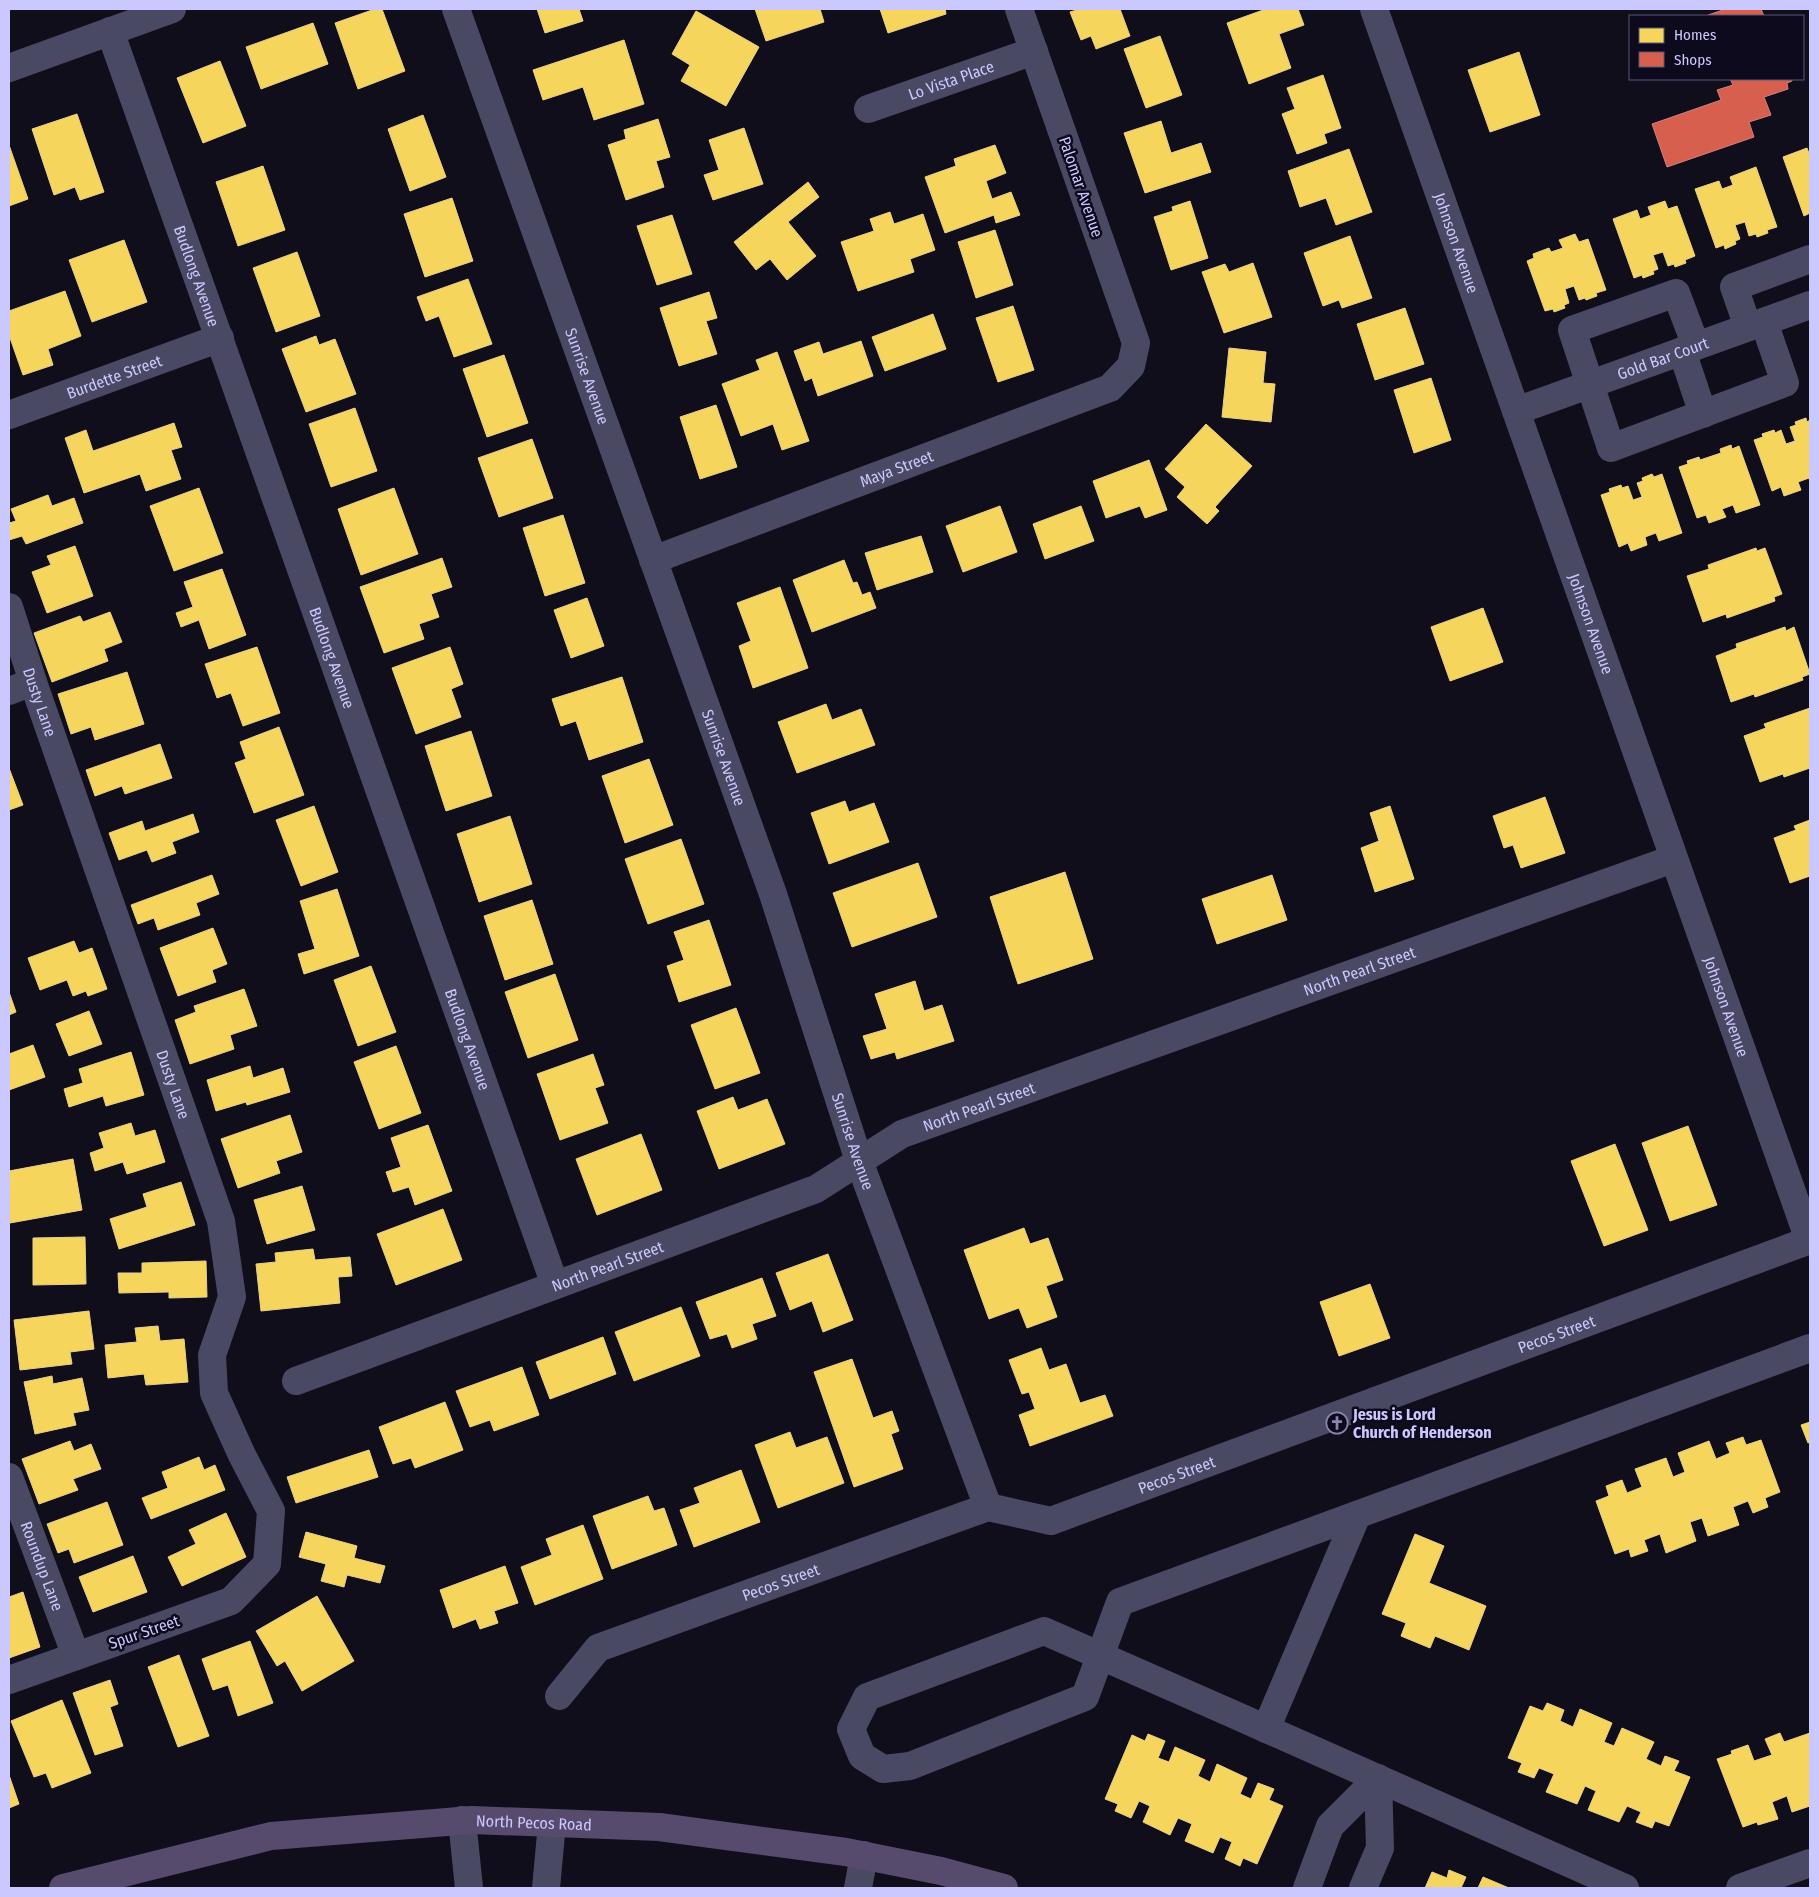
<svg xmlns="http://www.w3.org/2000/svg" width="1819" height="1897" font-family="'Fira Sans Condensed',sans-serif">
	<rect width="100%" height="100%" fill="#100e1a"/>
	<g fill="#f6d55c" stroke="#e9d18d">
		<path d="M375,9H382L405,71L358,89L335,23Z"/>
		<path d="M537,9H579L583,21L545,33Z"/>
		<path d="M755,9H820L824,22L766,41Z"/>
		<path d="M880,9H945L946,14L888,33Z"/>
		<path d="M1080,9H1120L1130,36L1096,49L1091,36L1081,40L1070,12Z"/>
		<path d="M1266,9H1298L1304,25L1279,34L1291,68L1249,84L1227,23Z"/>
		<path d="M696,11L759,47L726,106L681,81L690,65L672,54Z"/>
		<path d="M313,23L328,64L261,89L246,47Z"/>
		<path d="M1160,36L1182,95L1146,108L1124,49Z"/>
		<path d="M624,40L644,104L594,120L583,87L543,100L533,70Z"/>
		<path d="M1519,52L1540,115L1490,132L1468,70Z"/>
		<path d="M220,61L246,126L203,143L177,78Z"/>
		<path d="M1323,75L1341,128L1324,134L1327,143L1297,154L1282,114L1295,109L1287,88Z"/>
		<path d="M77,114L104,192L80,200L75,187L54,195L32,129Z"/>
		<path d="M423,115L446,177L410,191L388,129Z"/>
		<path d="M658,119L670,157L656,161L664,187L626,200L608,145L626,139L624,130Z"/>
		<path d="M1161,121L1171,153L1201,143L1211,172L1145,193L1124,133Z"/>
		<path d="M744,128L763,184L713,200L704,175L719,170L709,140Z"/>
		<path d="M9,145L28,199L9,206Z"/>
		<path d="M995,145L1006,173L986,181L992,199L1011,192L1020,215L996,223L994,215L945,233L925,177L956,166L954,159Z"/>
		<path d="M1807,148L1810,156V213L1804,216L1783,157Z"/>
		<path d="M1349,149L1372,212L1336,225L1326,198L1300,207L1288,171Z"/>
		<path d="M263,166L285,230L238,246L216,182Z"/>
		<path d="M1756,167L1777,227L1767,230L1768,233L1757,237L1756,234L1749,236L1745,222L1735,225L1740,239L1735,241L1736,244L1725,249L1724,245L1716,248L1695,189L1719,181L1722,189L1733,185L1730,177Z"/>
		<path d="M808,182L819,197L788,222L816,256L787,280L770,259L756,270L734,242Z"/>
		<path d="M452,198L473,261L425,277L404,214Z"/>
		<path d="M1190,201L1208,258L1171,270L1154,217L1173,211L1172,207Z"/>
		<path d="M1665,201L1668,209L1677,206L1695,256L1685,260L1686,263L1675,267L1674,264L1668,266L1663,252L1653,255L1658,269L1653,271L1654,274L1643,278L1642,275L1634,278L1613,219L1637,210L1640,219L1651,215L1648,207Z"/>
		<path d="M890,212L894,224L923,214L935,250L910,259L914,272L858,291L841,242L874,231L870,219Z"/>
		<path d="M672,215L692,274L657,285L637,226Z"/>
		<path d="M995,230L1013,285L976,298L958,242Z"/>
		<path d="M1575,234L1579,242L1588,239L1606,290L1596,293L1597,296L1586,300L1585,298L1579,300L1574,286L1565,289L1569,303L1564,305L1565,308L1554,312L1553,309L1545,311L1527,261L1534,258L1533,254L1549,248L1551,252L1563,248L1559,240Z"/>
		<path d="M1350,236L1372,298L1342,308L1339,300L1323,306L1304,253Z"/>
		<path d="M124,240L147,302L92,322L69,260Z"/>
		<path d="M297,252L320,316L276,332L253,268Z"/>
		<path d="M1253,263L1272,317L1224,333L1202,272L1225,264L1229,272Z"/>
		<path d="M468,279L492,344L454,357L439,316L426,321L417,297Z"/>
		<path d="M65,291L81,336L48,349L53,365L23,375L9,335V311Z"/>
		<path d="M709,292L717,318L706,321L717,354L679,366L660,308Z"/>
		<path d="M1013,306L1034,370L998,382L976,318Z"/>
		<path d="M1405,308L1424,364L1375,380L1357,324Z"/>
		<path d="M933,314L946,349L885,371L872,337Z"/>
		<path d="M316,336L319,345L335,339L356,394L306,412L282,349Z"/>
		<path d="M861,341L873,376L818,396L812,378L805,381L794,351L819,342L823,354Z"/>
		<path d="M1229,348L1266,352L1263,383L1275,384L1271,422L1222,417Z"/>
		<path d="M777,352L809,441L782,450L773,424L741,436L722,384L760,370L756,360Z"/>
		<path d="M504,355L528,423L487,437L463,369Z"/>
		<path d="M1431,378L1451,440L1414,453L1394,390Z"/>
		<path d="M716,405L737,467L700,479L680,417Z"/>
		<path d="M355,408L377,471L331,487L309,424Z"/>
		<path d="M1806,418L1807,422L1810,420V482L1809,478L1798,482L1801,490L1784,496L1781,487L1772,491L1754,440L1763,437L1762,434L1774,430L1775,433L1781,430L1786,444L1795,441L1790,427L1796,425L1795,422Z"/>
		<path d="M174,423L182,447L171,450L181,479L146,491L140,474L84,493L65,438L86,430L93,451Z"/>
		<path d="M1206,424L1252,466L1215,507L1219,511L1207,524L1177,497L1185,487L1165,469Z"/>
		<path d="M532,439L553,498L499,517L478,458Z"/>
		<path d="M1731,445L1732,449L1739,446L1760,505L1736,513L1733,505L1722,509L1726,517L1709,523L1706,515L1697,518L1679,467L1688,464L1687,461L1699,457L1700,460L1721,453L1720,449Z"/>
		<path d="M1149,460L1167,510L1145,518L1140,506L1106,518L1093,481Z"/>
		<path d="M1652,474L1654,477L1662,474L1682,533L1659,541L1656,533L1645,537L1647,545L1631,551L1628,543L1619,547L1601,495L1610,492L1609,489L1621,485L1622,488L1628,486L1633,500L1642,497L1637,483L1643,481L1642,478Z"/>
		<path d="M199,488L223,553L174,571L150,506Z"/>
		<path d="M394,488L418,554L361,575L338,509Z"/>
		<path d="M48,495L52,506L74,498L83,523L26,544L22,536L9,540V523L16,521L11,509Z"/>
		<path d="M1000,506L1017,552L963,572L946,526Z"/>
		<path d="M1081,506L1094,541L1045,559L1033,524Z"/>
		<path d="M563,515L585,583L545,596L523,528Z"/>
		<path d="M921,536L933,572L877,590L865,553Z"/>
		<path d="M75,546L93,596L47,613L32,572L51,565L47,556Z"/>
		<path d="M1756,548L1757,551L1765,548L1782,594L1774,597L1775,601L1727,618L1726,614L1703,622L1687,576L1709,569L1708,565Z"/>
		<path d="M442,558L452,587L431,594L439,617L419,624L424,639L384,653L360,587Z"/>
		<path d="M844,560L853,583L857,582L862,595L870,592L876,608L812,632L793,580Z"/>
		<path d="M222,569L246,635L209,649L199,620L181,627L176,613L193,607L184,582Z"/>
		<path d="M780,587L808,668L753,688L739,646L751,641L737,603Z"/>
		<path d="M587,598L604,646L571,658L554,610Z"/>
		<path d="M1483,608L1503,662L1450,681L1431,627Z"/>
		<path d="M110,612L122,642L104,649L108,661L52,682L34,633L80,616L83,622Z"/>
		<path d="M1785,627L1786,631L1794,627L1810,674L1802,677L1803,680L1755,697L1754,694L1731,702L1716,656L1737,648L1736,644Z"/>
		<path d="M257,647L280,713L243,726L231,693L217,698L205,664Z"/>
		<path d="M450,647L463,684L451,689L461,717L416,734L392,668Z"/>
		<path d="M127,672L144,724L95,740L91,727L71,734L58,694Z"/>
		<path d="M622,677L643,742L589,760L576,721L561,726L552,699Z"/>
		<path d="M826,704L832,720L861,709L875,745L797,773L778,722Z"/>
		<path d="M1810,708V768L1784,777L1783,774L1760,782L1744,736L1766,728L1764,724Z"/>
		<path d="M279,727L304,795L254,813L235,763L246,759L240,742Z"/>
		<path d="M471,731L492,796L446,811L425,746Z"/>
		<path d="M160,744L172,778L125,794L122,786L95,796L86,770Z"/>
		<path d="M649,759L673,825L625,843L602,776Z"/>
		<path d="M9,768L23,805L9,810Z"/>
		<path d="M1545,797L1565,853L1521,868L1513,845L1504,848L1493,816Z"/>
		<path d="M845,801L849,812L874,803L889,842L829,864L811,813Z"/>
		<path d="M314,806L338,872L301,886L276,820Z"/>
		<path d="M1390,806L1414,879L1375,892L1361,848L1379,841L1370,813Z"/>
		<path d="M193,814L199,832L172,842L176,853L152,862L147,850L119,860L109,833L142,821L145,831Z"/>
		<path d="M510,816L532,884L479,902L457,834Z"/>
		<path d="M1810,820V876L1790,883L1774,838L1796,830L1794,826Z"/>
		<path d="M681,839L704,904L648,924L625,859Z"/>
		<path d="M918,863L937,917L852,947L833,893Z"/>
		<path d="M1065,872L1093,959L1018,984L990,897Z"/>
		<path d="M212,875L219,894L196,903L200,915L158,930L154,918L138,924L131,905Z"/>
		<path d="M1272,875L1287,920L1217,944L1202,899Z"/>
		<path d="M337,889L359,956L304,974L298,954L315,949L300,901Z"/>
		<path d="M532,900L553,964L505,980L484,916Z"/>
		<path d="M709,920L731,985L679,1002L667,966L684,960L674,932Z"/>
		<path d="M213,928L227,964L212,970L216,982L178,996L160,948Z"/>
		<path d="M74,941L79,953L92,948L107,989L88,996L86,991L73,996L67,980L40,990L28,958Z"/>
		<path d="M371,966L396,1032L358,1046L334,980Z"/>
		<path d="M555,974L578,1040L528,1058L505,992Z"/>
		<path d="M915,981L924,1011L942,1005L954,1041L897,1059L895,1052L871,1059L863,1036L887,1029L875,994Z"/>
		<path d="M244,989L257,1026L230,1035L234,1049L190,1064L175,1020L196,1012L194,1006Z"/>
		<path d="M9,992L16,1012L9,1015Z"/>
		<path d="M736,1008L760,1073L715,1089L691,1025Z"/>
		<path d="M89,1011L102,1044L69,1056L56,1024Z"/>
		<path d="M33,1045L45,1077L9,1090V1054Z"/>
		<path d="M396,1046L421,1113L379,1129L354,1062Z"/>
		<path d="M131,1052L144,1095L106,1106L103,1096L69,1107L64,1089L83,1083L79,1069Z"/>
		<path d="M593,1054L604,1085L595,1088L608,1123L560,1140L537,1074Z"/>
		<path d="M250,1066L253,1078L283,1068L290,1092L247,1105L246,1102L216,1111L207,1080Z"/>
		<path d="M733,1097L738,1110L767,1099L785,1144L719,1169L697,1111Z"/>
		<path d="M290,1115L302,1152L276,1161L280,1173L238,1188L221,1139Z"/>
		<path d="M131,1123L135,1136L155,1130L165,1162L127,1174L123,1162L95,1171L90,1153L104,1148L99,1133Z"/>
		<path d="M428,1125L452,1191L415,1205L409,1187L393,1192L386,1172L401,1167L391,1138Z"/>
		<path d="M1688,1126L1717,1205L1670,1221L1642,1143Z"/>
		<path d="M641,1134L662,1190L597,1215L576,1159Z"/>
		<path d="M1615,1144L1648,1230L1604,1246L1571,1161Z"/>
		<path d="M73,1159L82,1210L10,1223L9,1171Z"/>
		<path d="M181,1182L195,1225L119,1249L110,1219L147,1207L143,1194Z"/>
		<path d="M302,1186L315,1230L267,1244L254,1200Z"/>
		<path d="M443,1209L462,1260L396,1285L377,1234Z"/>
		<path d="M1024,1228L1030,1244L1048,1238L1063,1280L1046,1286L1057,1317L1027,1328L1019,1308L989,1319L964,1250Z"/>
		<path d="M85,1237L86,1284L33,1285V1238Z"/>
		<path d="M313,1249L315,1260L350,1257L352,1276L338,1277L340,1303L261,1311L256,1264L276,1262L275,1253Z"/>
		<path d="M828,1254L853,1320L823,1332L812,1301L790,1310L776,1273Z"/>
		<path d="M206,1261L207,1297L169,1298V1292L119,1293L118,1273H142V1263Z"/>
		<path d="M762,1278L776,1316L752,1324L757,1339L732,1348L727,1334L710,1339L696,1302Z"/>
		<path d="M1370,1284L1390,1338L1339,1356L1320,1302Z"/>
		<path d="M681,1307L700,1356L634,1381L615,1332Z"/>
		<path d="M89,1311L94,1349L70,1352L72,1364L20,1370L14,1320Z"/>
		<path d="M158,1326L160,1341L184,1339L188,1382L146,1385L144,1374L108,1378L105,1345L137,1342L135,1328Z"/>
		<path d="M603,1337L616,1374L550,1399L536,1362Z"/>
		<path d="M1041,1348L1049,1370L1066,1364L1080,1403L1105,1395L1113,1416L1030,1446L1019,1415L1035,1409L1029,1392L1022,1394L1009,1360Z"/>
		<path d="M852,1359L873,1418L892,1411L899,1431L891,1434L903,1469L854,1487L814,1372Z"/>
		<path d="M522,1367L539,1415L494,1431L490,1420L470,1427L456,1391Z"/>
		<path d="M52,1376L53,1384L82,1378L89,1410L73,1413L76,1425L35,1434L24,1382Z"/>
		<path d="M445,1402L463,1450L415,1468L411,1458L393,1464L379,1427Z"/>
		<path d="M1810,1422V1442L1808,1443L1801,1425Z"/>
		<path d="M790,1432L796,1448L827,1437L844,1483L778,1508L755,1445Z"/>
		<path d="M1743,1437L1746,1445L1761,1440L1780,1492L1765,1498L1768,1507L1753,1513L1748,1501L1733,1507L1739,1525L1708,1536L1702,1518L1690,1522L1696,1541L1666,1553L1660,1534L1644,1540L1648,1551L1631,1557L1629,1549L1615,1554L1596,1501L1609,1496L1606,1486L1622,1480L1627,1493L1642,1487L1635,1469L1666,1458L1673,1477L1685,1472L1678,1453L1709,1441L1716,1459L1730,1453L1726,1443Z"/>
		<path d="M70,1441L74,1451L91,1444L101,1469L73,1479L78,1490L39,1504L22,1459Z"/>
		<path d="M369,1450L378,1477L296,1503L287,1477Z"/>
		<path d="M199,1457L204,1470L215,1465L225,1490L151,1519L142,1498L168,1488L162,1472Z"/>
		<path d="M741,1470L760,1522L694,1547L680,1510L700,1503L694,1488Z"/>
		<path d="M648,1496L654,1511L664,1508L677,1545L612,1569L593,1516Z"/>
		<path d="M107,1502L123,1545L74,1563L69,1549L58,1553L47,1524Z"/>
		<path d="M226,1513L246,1557L182,1586L168,1557L196,1544L189,1530Z"/>
		<path d="M583,1525L603,1579L535,1605L521,1567L552,1555L546,1539Z"/>
		<path d="M306,1532L357,1546L354,1558L385,1566L380,1583L347,1575L344,1587L321,1581L326,1564L299,1557Z"/>
		<path d="M1415,1534L1444,1546L1429,1583L1486,1606L1469,1650L1435,1636L1430,1648L1401,1636L1406,1623L1382,1614Z"/>
		<path d="M133,1556L147,1592L93,1612L79,1577Z"/>
		<path d="M505,1566L518,1603L494,1611L498,1623L480,1629L476,1619L453,1628L440,1590Z"/>
		<path d="M23,1592L40,1647L9,1658V1597Z"/>
		<path d="M317,1596L354,1661L302,1691L285,1661L277,1666L256,1631Z"/>
		<path d="M250,1641L273,1703L238,1716L228,1685L213,1690L202,1659Z"/>
		<path d="M179,1655L209,1736L178,1747L148,1667Z"/>
		<path d="M110,1680L118,1704L110,1707L123,1746L95,1755L73,1693Z"/>
		<path d="M62,1700L91,1773L52,1788L46,1773L34,1777L11,1721Z"/>
		<path d="M1547,1703L1564,1710L1560,1721L1573,1727L1580,1709L1612,1723L1604,1742L1614,1746L1622,1728L1654,1742L1646,1759L1661,1766L1665,1756L1679,1761L1674,1771L1690,1777L1669,1826L1655,1821L1652,1828L1636,1822L1641,1812L1627,1806L1619,1822L1588,1810L1596,1791L1585,1786L1577,1804L1546,1792L1554,1774L1539,1768L1534,1778L1518,1772L1522,1763L1508,1758L1530,1706L1543,1711Z"/>
		<path d="M1780,1733L1784,1742L1810,1733V1806L1792,1812L1787,1796L1772,1802L1778,1819L1758,1825L1757,1822L1743,1827L1717,1759L1732,1754L1731,1751L1748,1745L1754,1761L1772,1755L1765,1739Z"/>
		<path d="M1148,1734L1165,1741L1158,1758L1169,1762L1175,1747L1205,1760L1198,1776L1210,1782L1217,1764L1247,1778L1240,1794L1251,1799L1258,1783L1274,1789L1269,1800L1283,1806L1257,1864L1243,1858L1240,1866L1225,1859L1232,1842L1220,1837L1213,1853L1185,1841L1192,1824L1178,1818L1170,1835L1143,1822L1150,1806L1139,1801L1131,1818L1115,1811L1118,1804L1105,1799L1132,1735L1145,1741Z"/>
		<path d="M9,1775L19,1804L9,1808Z"/>
		<path d="M1449,1870L1466,1877L1461,1888H1425L1432,1872L1447,1878Z"/>
		<path d="M1483,1877L1509,1888H1478Z"/>
	</g>
	<g fill="#d6604d" stroke="#d37f82">
		<path d="M1726,9H1761L1764,16H1709L1708,15Z"/>
		<path d="M1730,79H1792V81L1787,83L1788,89L1764,97L1771,115L1749,122L1754,137L1667,167L1652,124L1721,100L1717,90L1733,85Z"/>
	</g>
	<g fill="none" stroke-linecap="round" stroke-linejoin="round">
		<g stroke="#494963" stroke-width="28">
			<path id="s1" d="M456,9L773,894L859,1161L988,1507"/>
			<path id="s2" d="M1374,9L1809,1240"/>
			<path id="s3" d="M110,31L555,1285"/>
			<path d="M9,68L172,9"/>
			<path id="s4" d="M868,109L1034,51"/>
			<path d="M1748,327L1734,287L1810,259"/>
			<path d="M1696,346L1676,293L1572,330L1611,448L1785,383L1764,322"/>
			<path d="M1682,351L1703,414"/>
			<path id="s5" d="M1516,411L1810,305"/>
			<path id="s6" d="M9,415L220,338"/>
			<path id="s7" d="M653,560L1110,388L1131,366L1136,343L1019,9"/>
			<path id="s8" d="M9,607L33,682L221,1221L232,1297L212,1355L214,1393L241,1453L271,1511L267,1564L231,1601L9,1680"/>
			<path d="M9,691L33,682"/>
			<path id="s9" d="M296,1381L816,1189L902,1134L1673,859"/>
			<path id="s10" d="M9,1477L76,1656"/>
			<path id="s11" d="M559,1696L598,1648L988,1507L1051,1521L1810,1240"/>
			<path d="M1266,1729L1357,1515"/>
			<path d="M462,1820L469,1888"/>
			<path d="M546,1888L552,1823"/>
			<path d="M858,1888L864,1855"/>
			<path d="M1307,1888L1330,1826L1378,1778L1380,1848L1363,1888"/>
			<path d="M1625,1888C1432,1802 1238,1716 1044,1631L867,1697L851,1729L862,1756L883,1769L910,1766L1085,1697L1120,1602L1810,1348"/>
			<path d="M1740,1888L1810,1863"/>
		</g>
		<path stroke="#574b6d" stroke-width="28" id="s12" d="M63,1888L271,1836L472,1820L659,1827L846,1852L941,1871L1004,1888"/>
	</g>
	<defs>
		<g id="church-ring" transform="scale(1.125)"><circle r="9.5" fill="#0d0a1e" stroke="#8a86af" stroke-width="1.5"/><path d="M-1.2-6h2.4v3.5h3.3v2.4h-3.3V6h-2.4V-.1h-3.3v-2.4h3.3Z" fill="#8a86af"/></g>
	</defs>
	<g fill-rule="evenodd">
		<use href="#church-ring" x="1337" y="1423"/>
	</g>
	<g text-anchor="middle" dominant-baseline="central" stroke-width="5" stroke-linejoin="round" paint-order="stroke">
		<g font-size="16" fill="#cbc7ff" stroke="#0d0a1e">
			<text stroke="none"><textPath href="#s4" startOffset="88">Lo Vista Place</textPath></text>
			<text transform="translate(1081 187) rotate(71)">Palomar Avenue</text>
			<text stroke="none"><textPath href="#s2" startOffset="248">Johnson Avenue</textPath></text>
			<text stroke="none"><textPath href="#s3" startOffset="260">Budlong Avenue</textPath></text>
			<text stroke="none"><textPath href="#s5" startOffset="156">Gold Bar Court</textPath></text>
			<text stroke="none"><textPath href="#s6" startOffset="112">Burdette Street</textPath></text>
			<text stroke="none"><textPath href="#s1" startOffset="390">Sunrise Avenue</textPath></text>
			<text stroke="none"><textPath href="#s7" startOffset="260">Maya Street</textPath></text>
			<text stroke="none"><textPath href="#s2" startOffset="652">Johnson Avenue</textPath></text>
			<text stroke="none"><textPath href="#s3" startOffset="665">Budlong Avenue</textPath></text>
			<text stroke="none"><textPath href="#s8" startOffset="100">Dusty Lane</textPath></text>
			<text stroke="none"><textPath href="#s1" startOffset="795">Sunrise Avenue</textPath></text>
			<text stroke="none"><textPath href="#s9" startOffset="1142">North Pearl Street</textPath></text>
			<text stroke="none"><textPath href="#s2" startOffset="1058">Johnson Avenue</textPath></text>
			<text stroke="none"><textPath href="#s3" startOffset="1070">Budlong Avenue</textPath></text>
			<text stroke="none"><textPath href="#s8" startOffset="505">Dusty Lane</textPath></text>
			<text stroke="none"><textPath href="#s9" startOffset="738">North Pearl Street</textPath></text>
			<text stroke="none"><textPath href="#s1" startOffset="1200">Sunrise Avenue</textPath></text>
			<text stroke="none"><textPath href="#s9" startOffset="332">North Pearl Street</textPath></text>
			<text stroke="none"><textPath href="#s11" startOffset="1080">Pecos Street</textPath></text>
			<text stroke="none"><textPath href="#s11" startOffset="675">Pecos Street</textPath></text>
			<text stroke="none"><textPath href="#s10" startOffset="95">Roundup Lane</textPath></text>
			<text stroke="none"><textPath href="#s11" startOffset="256">Pecos Street</textPath></text>
			<text transform="translate(144 1632) rotate(-19)">Spur Street</text>
			<text stroke="none"><textPath href="#s12" startOffset="478">North Pecos Road</textPath></text>
		</g>
		<g font-size="16" font-weight="bold" fill="#cbc7ff" stroke="#0d0a1e" text-anchor="start">
			<text x="1353" y="1414">Jesus is Lord<tspan x="1353" dy="18">Church of Henderson</tspan></text>
		</g>
	</g>
	<rect width="1819" height="1897" fill="none" stroke="#cbc7ff" stroke-width="20"/>
	<rect x="1629" y="15" width="175" height="65" fill="#0d0a1e" stroke="#595678"/>
	<rect x="1639" y="28" width="25" height="15" fill="#f6d55c" stroke="#595678"/>
	<text x="1674" y="40" font-size="15" fill="#cbc7ff">Homes</text>
	<rect x="1639" y="52" width="25" height="15" fill="#d6604d" stroke="#595678"/>
	<text x="1674" y="65" font-size="15" fill="#cbc7ff">Shops</text>
</svg>
